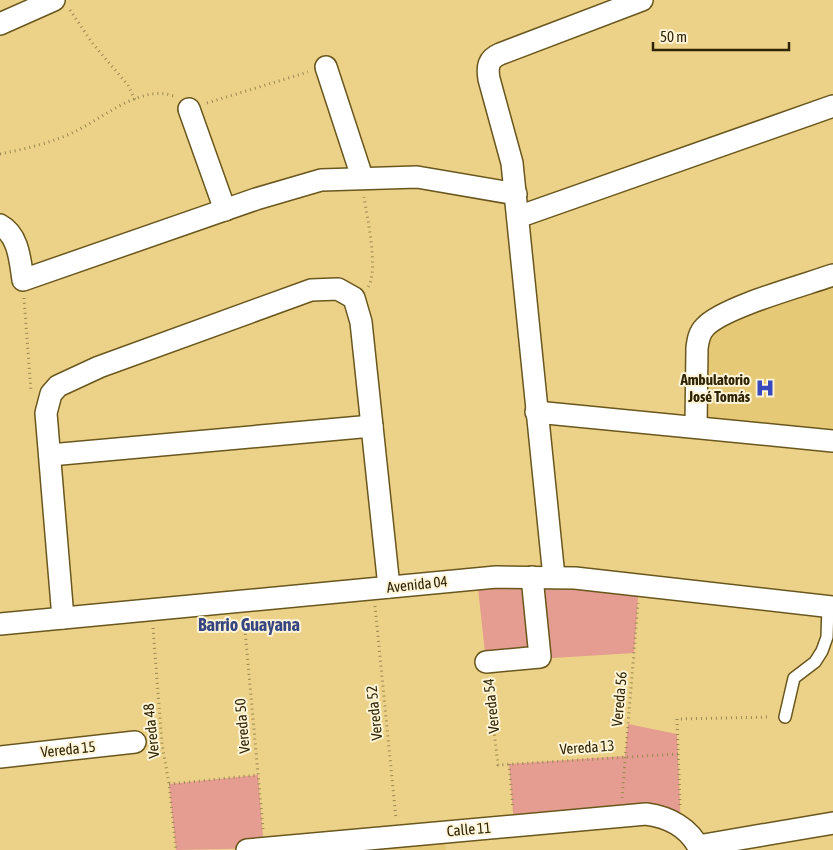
<svg xmlns="http://www.w3.org/2000/svg" width="833" height="850" font-family="'Asap Condensed',sans-serif">
	<rect width="100%" height="100%" fill="#ecd288"/>
	<g fill="#e5c976">
		<path d="M833,275V441L696,427L699,337Z"/>
		<path d="M444,832L446,850H247Z"/>
	</g>
	<g fill="#e49d90">
		<path d="M477,579L639,585L634,653L486,662Z"/>
		<path d="M628,724L677,734L681,827L674,822L514,825L509,764L625,756Z"/>
		<path d="M258,775L264,848L176,850L169,784Z"/>
	</g>
	<g fill="none" stroke-linecap="round" stroke-linejoin="round">
		<g stroke="#69571e" stroke-width="14">
			<path id="lane" d="M785,717L794,678L815,662L822,651L827,637L828,607"/>
		</g>
		<g stroke="#69571e" stroke-width="24">
			<g id="street">
				<path d="M0,24L54,0"/>
				<path d="M326,67L362,177"/>
				<path d="M189,109L225,210"/>
				<path d="M518,217L833,106"/>
				<path d="M0,225C19,235 20,261 23,280L256,199L321,180L417,177L516,194"/>
				<path d="M536,412L833,441"/>
				<path d="M696,427L697,348C698,340 699,333 705,327C723,307 805,285 833,275"/>
				<path d="M50,455L372,426"/>
				<path d="M554,577L512,163L489,79C487,67 488,59 500,54L642,0"/>
				<path d="M63,618L46,413L51,394L58,386L99,367L311,290L338,289L354,298L361,322L389,587"/>
				<path d="M0,624L496,577L575,578L833,607"/>
				<path d="M486,662L540,657L532,577"/>
				<path d="M0,757L135,742"/>
				<path d="M698,846L833,823"/>
				<path d="M247,850L646,814C669,817 690,828 700,850"/>
			</g>
		</g>
		<g stroke="#9c8951" stroke-width="3" stroke-dasharray="1 4" stroke-linecap="butt">
			<path d="M70,10L93,44L128,85L135,100"/>
			<path d="M207,103L308,72"/>
			<path d="M0,154C25,149 51,143 74,132C102,119 143,82 176,97"/>
			<path d="M364,197C367,217 379,271 368,287"/>
			<path d="M24,298L31,391"/>
			<path d="M375,606L396,819"/>
			<path d="M244,619L263,829"/>
			<path d="M153,628L162,744L169,784L176,850"/>
			<path d="M488,680L498,765L678,754"/>
			<path d="M509,764L513,809"/>
			<path d="M169,784L258,775"/>
			<path d="M622,798L638,603"/>
			<path d="M680,805L677,719L771,717"/>
		</g>
		<use href="#lane" stroke="#fff" stroke-width="11"/>
		<use href="#street" stroke="#fff" stroke-width="21"/>
	</g>
	<defs>
		<g id="hospital-bare" transform="scale(1.5)"><path d="M-5-5h3v3.5h4V-5h3V5h-3V1.5h-4V5h-3Z" fill="#3849bc" stroke="#fef4d8" stroke-width="2.5" paint-order="stroke"/></g>
	</defs>
	<g fill-rule="evenodd">
		<use href="#hospital-bare" x="765" y="388"/>
	</g>
	<g text-anchor="middle" dominant-baseline="central" stroke-width="4" stroke-linejoin="round" paint-order="stroke">
		<g font-size="15" font-weight="bold" fill="#2f2505" stroke="#fef4d8" text-anchor="end">
			<text x="750" y="379">Ambulatorio<tspan x="750" dy="17">José Tomás</tspan></text>
		</g>
		<g font-size="15" fill="#2f2505" stroke="#fef4d8">
			<text transform="translate(417 584) rotate(-6)">Avenida 04</text>
			<text transform="translate(619 699) rotate(-85)">Vereda 56</text>
			<text transform="translate(491 706) rotate(-96)">Vereda 54</text>
			<text transform="translate(374 713) rotate(-96)">Vereda 52</text>
			<text transform="translate(242 726) rotate(-95)">Vereda 50</text>
			<text transform="translate(151 731) rotate(-96)">Vereda 48</text>
			<text transform="translate(587 747) rotate(-4)">Vereda 13</text>
			<text transform="translate(68 749) rotate(-6)">Vereda 15</text>
			<text transform="translate(469 829) rotate(-5)">Calle 11</text>
		</g>
		<g font-size="18" font-weight="bold" fill="#374681" stroke="#fef4d8">
			<text x="249" y="624">Barrio Guayana</text>
		</g>
	</g>
	<path d="M653 42v8h136v-8" fill="none" stroke="#2f2505" stroke-width="2.5"/>
	<text x="660" y="42" font-size="15" fill="#2f2505" stroke="#fef4d8" stroke-width="4" paint-order="stroke">50 m</text>
</svg>
